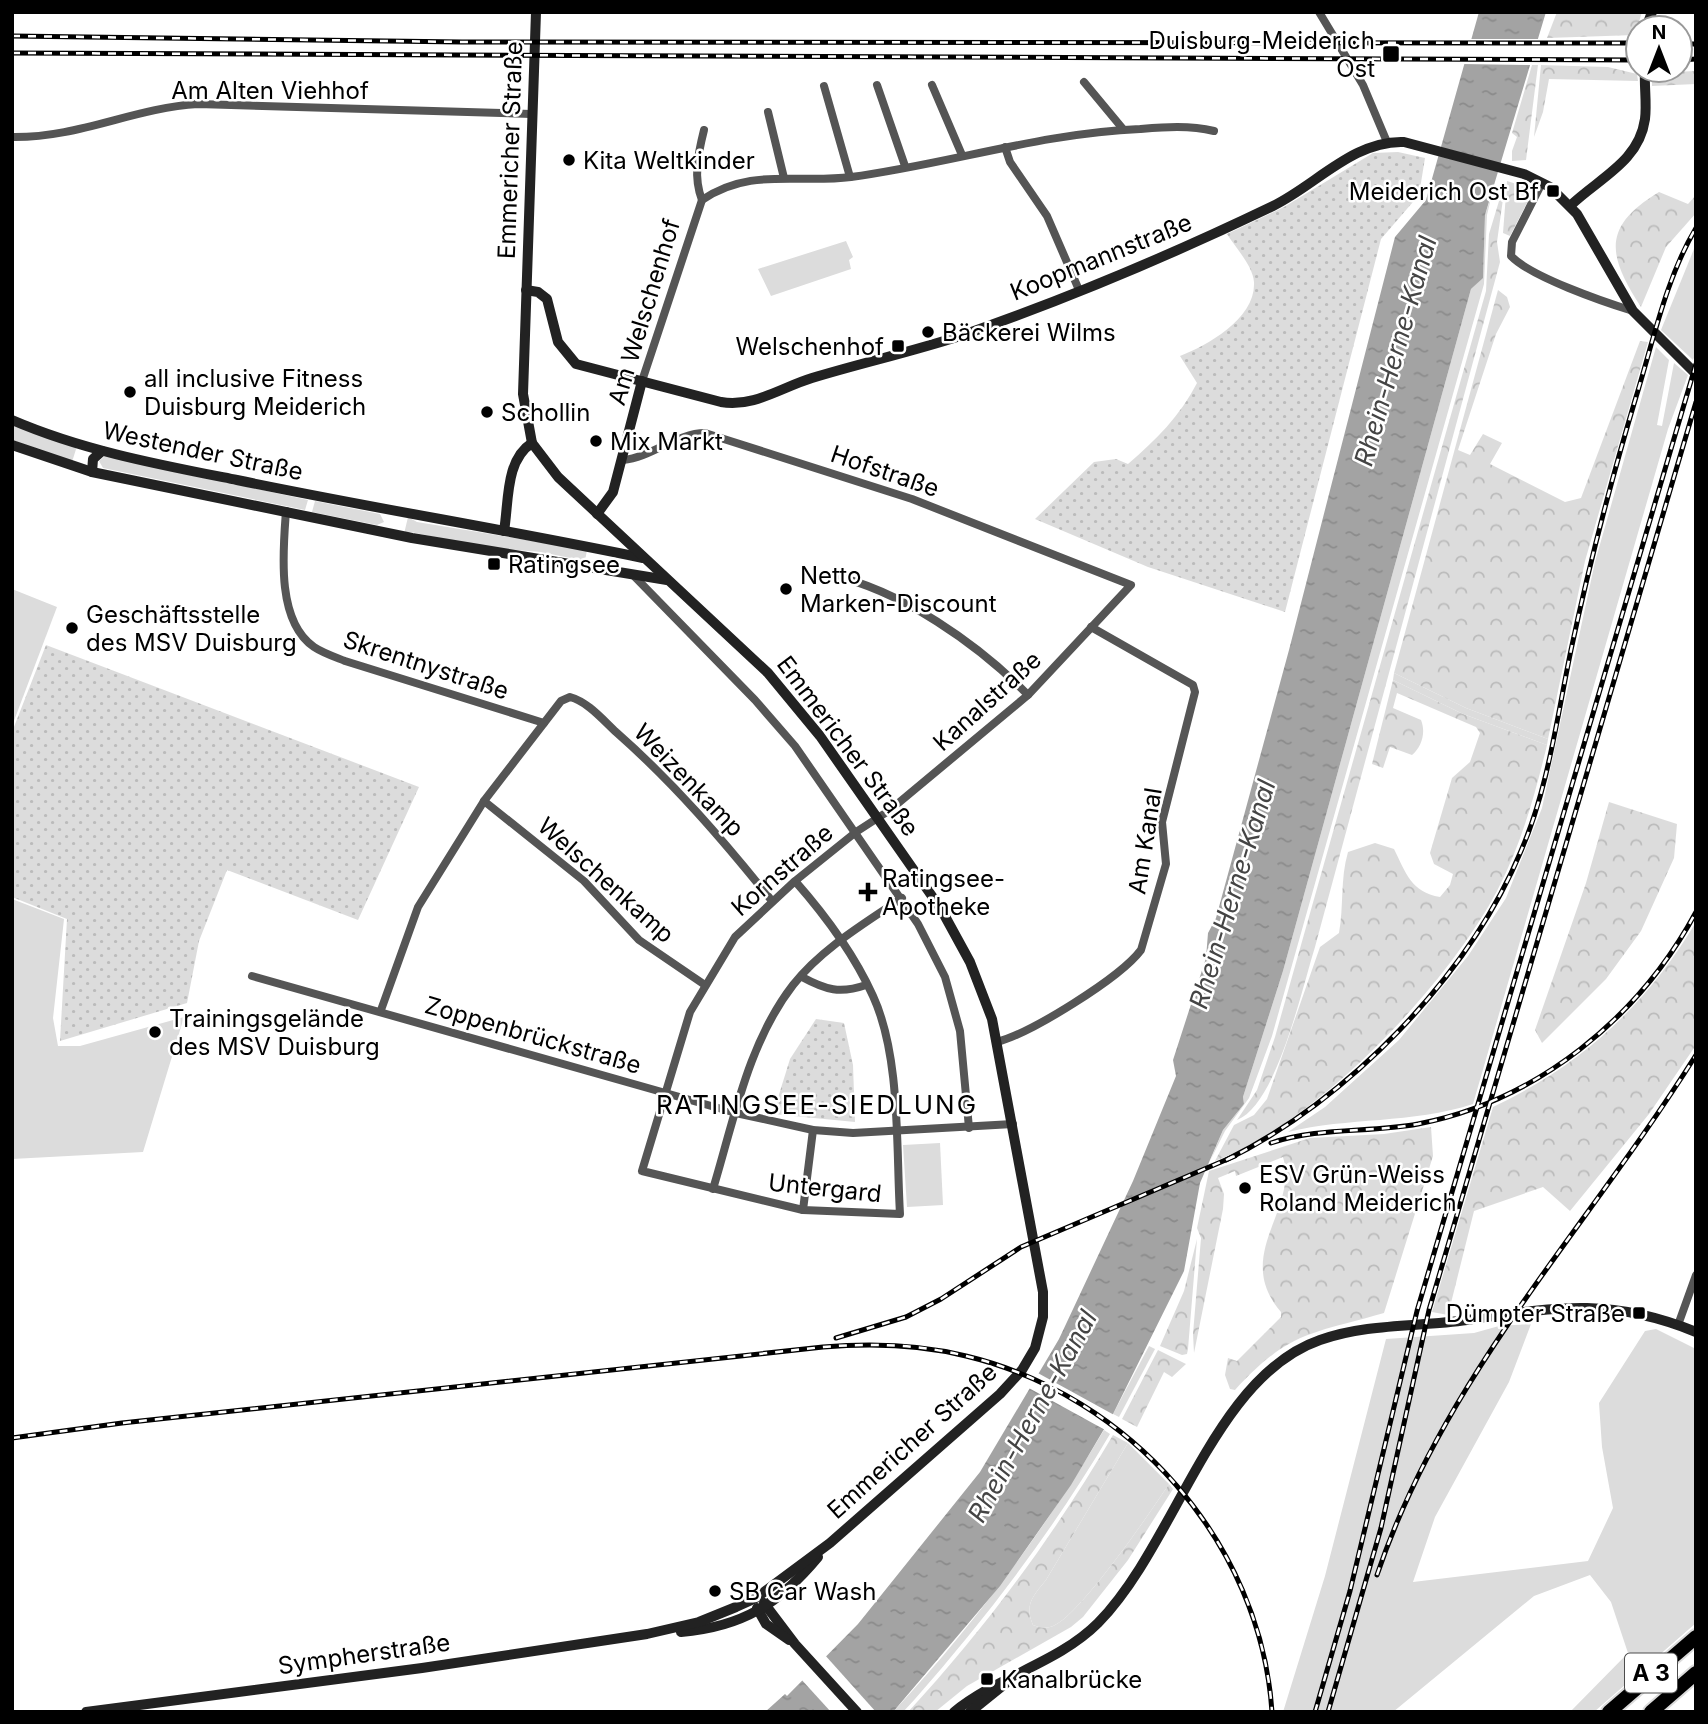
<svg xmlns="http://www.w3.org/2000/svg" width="1708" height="1724" font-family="Inter,sans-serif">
	<defs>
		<pattern id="forest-crowns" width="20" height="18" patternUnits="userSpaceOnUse" patternTransform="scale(1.75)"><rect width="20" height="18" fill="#dcdcdc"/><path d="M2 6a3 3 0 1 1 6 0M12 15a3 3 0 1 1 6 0" fill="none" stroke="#bbb"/></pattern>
		<pattern id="park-dots" width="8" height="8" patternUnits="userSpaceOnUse" patternTransform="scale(1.75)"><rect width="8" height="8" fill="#dcdcdc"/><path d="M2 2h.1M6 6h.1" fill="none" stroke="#bbb" stroke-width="1.8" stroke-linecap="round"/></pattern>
		<pattern id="water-ripples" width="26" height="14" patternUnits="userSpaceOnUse" patternTransform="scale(1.75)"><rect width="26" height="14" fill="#a3a3a3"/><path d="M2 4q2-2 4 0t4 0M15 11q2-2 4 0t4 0" fill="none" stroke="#8b8b8b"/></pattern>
	</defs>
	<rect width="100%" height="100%" fill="#fff"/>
	<g fill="#dcdcdc">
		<path d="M1492,194L1487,215L1484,284L1272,1036L1249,1098L1225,1131L1210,1161L1223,1130L1244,1104L1243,1097L1283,971L1471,289L1483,277L1485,215Z"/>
		<path d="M846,241L853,257L849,260L851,269L771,296L758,269Z"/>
		<path d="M1696,244V353L1693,360L1661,330Z"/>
		<path d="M1656,347L1669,360L1657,425L1662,426L1674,363L1688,375L1668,429L1473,1104C1412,1124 1348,1117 1288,1132L1325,1107L1399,1040L1468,956L1506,898L1542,808L1595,562Z"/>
		<path d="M12,425L77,446L72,462L12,440Z"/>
		<path d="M105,456L308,500L305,510L103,468L99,461Z"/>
		<path d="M315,501L380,514L384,522L377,525L312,512Z"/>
		<path d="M408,517L417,522L587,550L585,561L541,552L482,547L411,532L404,534Z"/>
		<path d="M12,589L57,607L12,726Z"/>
		<path d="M1394,673L1466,708L1548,739L1547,745L1463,714L1393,680Z"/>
		<path d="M12,899L64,919L53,1018L58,1046H80L184,1017L143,1152L12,1159Z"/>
		<path d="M940,1143L943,1205L907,1207L903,1145Z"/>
		<path d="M1531,1324L1509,1382L1435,1517L1413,1582L1588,1561L1613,1508L1602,1447L1599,1403L1645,1331L1656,1329L1696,1349V1623L1594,1712H1570L1628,1653L1611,1602L1590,1575L1534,1596L1393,1712H1283L1325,1576L1386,1339L1474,1333L1499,1326Z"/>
		<path d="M1149,1346L1155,1349L1119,1417L1113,1414Z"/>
		<path d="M1104,1430L1110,1434C1054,1529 988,1616 915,1699L903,1712H893C974,1625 1044,1531 1104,1430Z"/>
		<path d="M1128,1443L1169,1484C1150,1513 1082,1612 1055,1625C1048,1629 1040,1628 1033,1625C1024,1605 1033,1596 1046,1580Z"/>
	</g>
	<g fill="url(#forest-crowns)">
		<path d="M1557,12H1642L1635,35L1547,38Z"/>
		<path d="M1532,65H1538L1526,160L1512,161V151L1517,137L1512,133Z"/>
		<path d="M1541,65L1608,67L1637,74L1638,81L1549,79L1543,112L1534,137Z"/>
		<path d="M1696,71V84L1652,86V73Z"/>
		<path d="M1507,181L1529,188L1532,193L1510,236L1503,233Z"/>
		<path d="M1659,192L1688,204L1696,195V213L1666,247L1641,307C1608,256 1601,227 1659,192Z"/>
		<path d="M1503,199L1497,242L1500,262L1315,947C1302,988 1277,1104 1237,1120L1257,1090L1275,1037L1486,291L1489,234L1499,201Z"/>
		<path d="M1498,290L1507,297L1510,307L1496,334L1458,450L1470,455L1483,434L1502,443L1490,464L1565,502L1581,498L1640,341L1648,342L1585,561L1548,739L1466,708L1394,673Z"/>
		<path d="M1393,680L1463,714L1547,745C1535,795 1521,845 1497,891C1446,987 1318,1122 1215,1161L1234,1125L1254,1115L1267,1099L1320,947L1339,933C1344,906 1340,879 1348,852L1375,843L1394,849C1406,873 1411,892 1440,897L1450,885L1453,874L1434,864L1430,853L1452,778L1470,762L1480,733L1476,727L1397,693L1393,708L1421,720C1426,732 1422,747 1412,755L1390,747L1383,768L1372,764Z"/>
		<path d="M1609,802L1677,824L1674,858L1641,931L1606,979L1542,1043L1535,1030L1586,883Z"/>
		<path d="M1696,922V1045L1649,1114L1570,1211L1543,1187L1474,1211L1448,1315L1432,1312L1493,1107C1580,1066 1647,1005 1696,922Z"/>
		<path d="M1431,1127L1433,1156L1384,1313C1311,1334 1289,1331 1235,1390L1230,1389L1225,1375L1228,1358L1237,1361L1281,1317V1312C1232,1255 1299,1210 1283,1157L1236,1176L1235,1171L1218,1178L1224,1194L1223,1209L1194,1353L1193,1334L1201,1238L1197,1228L1209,1171L1310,1138L1384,1134Z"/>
		<path d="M1197,1239L1188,1349L1187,1354L1182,1355L1160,1346L1184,1291Z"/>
		<path d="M1158,1350L1186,1364L1172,1377L1164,1372L1137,1427L1122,1419Z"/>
		<path d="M1113,1435L1128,1443L1046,1580C1033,1596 1024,1605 1033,1625C1040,1628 1048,1629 1055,1625C1082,1612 1150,1513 1169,1484L1173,1489L1128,1560L1083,1617L1071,1627L967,1686L935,1712H908C986,1628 1055,1534 1113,1435Z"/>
	</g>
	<g fill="url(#park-dots)">
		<path d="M1398,152L1425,158L1419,195L1381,239L1285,612L1148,567L1035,519L1094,462L1116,459L1128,464C1156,440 1180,416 1197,383L1180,356C1208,345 1256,318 1254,282C1253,266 1235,247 1227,234L1284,207L1373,153Z"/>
		<path d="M46,645L419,787L358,920L227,870L199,941L187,1003L60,1041L67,919L12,897V732Z"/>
		<path d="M816,1019L844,1023L853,1065L855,1122L773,1114L790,1059Z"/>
	</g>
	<path fill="url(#water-ripples)" d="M1479,12H1546L1485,215L1483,278L1471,289L1283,971L1243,1097L1244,1104L1223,1130L1200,1183L1184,1271L1113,1414L1071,1485L1000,1586L893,1712H765L785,1694L787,1696L858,1624L980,1472L1059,1339L1133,1181L1176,1076L1173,1060L1206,958L1208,933L1216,918L1289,650L1395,237L1426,200Z"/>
	<g fill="#fff">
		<path d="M1469,39H1540L1531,65L1461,64Z"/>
		<path d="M1036,1372L1116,1416L1107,1431L1027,1387Z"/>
		<path d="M824,1654L876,1712H831L800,1678Z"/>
	</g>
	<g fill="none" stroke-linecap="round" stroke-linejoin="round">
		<g stroke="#dbdbdb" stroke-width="18">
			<g id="highway">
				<path d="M1609,1712L1696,1637"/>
				<path d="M1651,1712L1696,1673"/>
			</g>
		</g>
		<g stroke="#555" stroke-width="8">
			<path d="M1319,12L1363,85L1387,142"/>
			<path d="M1084,82L1123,129"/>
			<path d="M877,85L905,166"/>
			<path d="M932,85L962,155"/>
			<path d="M824,86L850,177"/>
			<path d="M768,112L784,178"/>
			<path d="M12,137C79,138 133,108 198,104L531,114"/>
			<path d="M1005,147L1010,162L1047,216L1079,290"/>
			<path d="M1542,183L1512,242L1511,256C1531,277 1604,302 1633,311"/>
			<path d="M702,200C693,177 698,154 704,130"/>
			<path d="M642,381L702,200C750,167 797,184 851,177C948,164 1042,133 1140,129C1165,127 1189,125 1214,131"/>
			<path d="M623,460C652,457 677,433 705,433L912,499L1131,585L1028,695L890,810L856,832L795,881L735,937L690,1012L642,1171L803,1210L900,1214C896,1148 901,1057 873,996C854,954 825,915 795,881"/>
			<path d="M286,511C283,551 276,621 314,647C323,653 335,657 345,661L544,723"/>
			<path d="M633,575L755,700L795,746L918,924L945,977L960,1031L969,1128"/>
			<path d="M830,575C900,589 979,645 1028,695"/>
			<path d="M484,801L584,881L639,940L705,985"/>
			<path d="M252,976L736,1113L813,1130L853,1133L1013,1124"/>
			<path d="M802,977C826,990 840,994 866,985"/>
			<path d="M381,1010L418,907L484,801L561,701L570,697C588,702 602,719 616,732C674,783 723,840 772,901"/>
			<path d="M997,1042C1031,1033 1120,978 1141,950L1166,864L1162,822L1195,692L1193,685L1091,627"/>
			<path d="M713,1189C734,1120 748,1043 793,985C821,949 865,923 902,898"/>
			<path d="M803,1210L813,1130"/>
			<path d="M1678,1325L1696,1275"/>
		</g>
		<g stroke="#222" stroke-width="10">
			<path d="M1646,28L1652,12"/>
			<path d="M1570,206C1599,178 1639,162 1645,119C1647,103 1644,86 1645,70"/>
			<path d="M526,290L538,292L547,299L558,342L576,364L721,402C753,408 782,387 812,378C861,363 911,352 960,336C1067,299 1171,255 1273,206C1316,185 1354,140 1404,142L1524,174L1550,187L1577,214L1633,311L1696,374"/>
			<path d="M12,420C84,451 161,465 237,480C372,508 508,530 643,558"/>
			<path d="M12,445L92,472L412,538L667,580"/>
			<path d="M92,472L93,459L102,451"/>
			<path d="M597,514L613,492L642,381"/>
			<path d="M504,531C509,502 505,460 532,443"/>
			<path d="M764,1603L795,1644L857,1712"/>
			<path d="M757,1608L766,1624L789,1640"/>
			<path d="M681,1632C742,1627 779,1604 818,1557"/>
			<path d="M86,1712L422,1668L647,1634L699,1622L736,1607L756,1598L830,1543L1000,1394L1022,1370L1035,1348L1043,1317V1292L992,1019L970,962L941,909L820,736L768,673L558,477L532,443L523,394L536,12"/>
			<path d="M954,1712C998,1676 1058,1663 1098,1623C1176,1544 1213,1377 1320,1340C1367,1323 1419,1327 1467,1320C1556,1307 1610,1297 1696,1332"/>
			<path d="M970,1712L1006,1683"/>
		</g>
		<use href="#highway" stroke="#000" stroke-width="14"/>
		<g stroke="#000" stroke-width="5">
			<g id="rail">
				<path d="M12,36L462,42L1638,43"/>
				<path d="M1680,44H1696"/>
				<path d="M12,53L1638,60"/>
				<path d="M1680,60L1696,59"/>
				<path d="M1271,1143C1319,1127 1369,1133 1418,1124C1537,1101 1639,1018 1696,912"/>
				<path d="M1226,1160C1347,1101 1469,976 1521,851C1548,789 1557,717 1571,650C1589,565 1611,481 1636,397C1653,342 1666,278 1696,228"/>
				<path d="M836,1338L906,1317L941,1299L1021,1247L1235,1156"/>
				<path d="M12,1438L122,1423L823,1347C871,1343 918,1344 966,1356C1129,1395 1261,1542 1272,1712"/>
				<path d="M1377,1575C1444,1376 1587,1229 1696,1055"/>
				<path d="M1315,1712L1350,1591L1417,1311L1696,364"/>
				<path d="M1328,1712L1381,1528L1429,1310L1696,402"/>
			</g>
		</g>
		<use href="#rail" stroke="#fff" stroke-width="2.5" stroke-dasharray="8" stroke-linecap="butt"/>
	</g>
	<g fill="#000" stroke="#fff" stroke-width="2.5">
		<rect x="1382" y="45" width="18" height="18" rx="3.5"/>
		<circle cx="569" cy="160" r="7"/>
		<rect x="1546" y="184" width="14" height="14" rx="3.5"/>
		<circle cx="928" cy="332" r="7"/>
		<rect x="891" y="339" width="14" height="14" rx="3.5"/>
		<circle cx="130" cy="392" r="7"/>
		<circle cx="487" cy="412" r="7"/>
		<circle cx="596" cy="441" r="7"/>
		<rect x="487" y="557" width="14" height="14" rx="3.5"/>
		<circle cx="786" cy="589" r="7"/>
		<circle cx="72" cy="628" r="7"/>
		<path d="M864.5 881.5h7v7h7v7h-7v7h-7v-7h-7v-7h7z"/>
		<circle cx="155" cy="1032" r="7"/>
		<circle cx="1245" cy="1188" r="7"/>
		<rect x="1632" y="1306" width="14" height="14" rx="3.5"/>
		<circle cx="715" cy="1591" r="7"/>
		<rect x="980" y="1672" width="14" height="14" rx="3.5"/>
	</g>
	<g text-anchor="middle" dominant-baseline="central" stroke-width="5" stroke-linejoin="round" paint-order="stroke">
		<rect fill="#fff" stroke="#4c4c4c" stroke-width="2" x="1625" y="1653.5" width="52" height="39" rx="5"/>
		<g font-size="23" font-weight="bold" fill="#000">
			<text x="1651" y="1673">A 3</text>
		</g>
		<g font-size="24" fill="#000" stroke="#fff" text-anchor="start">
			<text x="1375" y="40" text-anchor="end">Duisburg-Meiderich<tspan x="1375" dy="28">Ost</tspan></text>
			<text x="583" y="160">Kita Weltkinder</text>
			<text x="1539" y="191" text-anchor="end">Meiderich Ost Bf</text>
			<text x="942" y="332">Bäckerei Wilms</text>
			<text x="884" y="346" text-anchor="end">Welschenhof</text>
			<text x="144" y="378">all inclusive Fitness<tspan x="144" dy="28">Duisburg Meiderich</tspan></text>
			<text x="501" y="412">Schollin</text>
			<text x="610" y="441">Mix Markt</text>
			<text x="508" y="564">Ratingsee</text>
			<text x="800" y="575">Netto<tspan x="800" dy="28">Marken-Discount</tspan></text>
			<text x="86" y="614">Geschäftsstelle<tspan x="86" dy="28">des MSV Duisburg</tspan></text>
			<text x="882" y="878">Ratingsee-<tspan x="882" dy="28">Apotheke</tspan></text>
			<text x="169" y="1018">Trainingsgelände<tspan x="169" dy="28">des MSV Duisburg</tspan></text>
			<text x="1259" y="1174">ESV Grün-Weiss<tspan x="1259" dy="28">Roland Meiderich</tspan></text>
			<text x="1625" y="1313" text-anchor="end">Dümpter Straße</text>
			<text x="729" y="1591">SB Car Wash</text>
			<text x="1001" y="1679">Kanalbrücke</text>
		</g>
		<g font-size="24" fill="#000" stroke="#fff">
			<text x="270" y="90">Am Alten Viehhof</text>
			<text transform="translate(510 150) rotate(-88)">Emmericher Straße</text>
			<text transform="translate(1101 257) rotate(-22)">Koopmannstraße</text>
			<text transform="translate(644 312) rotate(-73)">Am Welschenhof</text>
			<text transform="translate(203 451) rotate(12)">Westender Straße</text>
			<text transform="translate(885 471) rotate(19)">Hofstraße</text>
			<text transform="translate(426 665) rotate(18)">Skrentnystraße</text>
			<text transform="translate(987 701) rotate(-42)">Kanalstraße</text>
			<text transform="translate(848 746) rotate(53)">Emmericher Straße</text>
			<text transform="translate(689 780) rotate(46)">Weizenkamp</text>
			<text transform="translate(1145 841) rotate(-81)">Am Kanal</text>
			<text transform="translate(782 870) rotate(-41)">Kornstraße</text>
			<text transform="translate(606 880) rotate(42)">Welschenkamp</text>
			<text transform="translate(533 1035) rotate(16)">Zoppenbrückstraße</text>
			<text transform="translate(825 1188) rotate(6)">Untergard</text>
			<text transform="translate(912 1441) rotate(-42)">Emmericher Straße</text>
			<text transform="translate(364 1654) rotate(-8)">Sympherstraße</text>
		</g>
		<g font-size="26" font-style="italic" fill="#444" stroke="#fff">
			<text transform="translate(1395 351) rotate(-74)">Rhein-Herne-Kanal</text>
			<text transform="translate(1232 894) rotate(-73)">Rhein-Herne-Kanal</text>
			<text transform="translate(1032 1416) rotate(-61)">Rhein-Herne-Kanal</text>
		</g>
		<g font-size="26" letter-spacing="2" fill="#000" stroke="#fff">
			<text x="817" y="1104">RATINGSEE-SIEDLUNG</text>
		</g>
	</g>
	<rect width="1708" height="1724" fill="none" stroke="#000000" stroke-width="28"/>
	<g transform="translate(1659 49)"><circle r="33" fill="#ffffff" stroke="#999999" stroke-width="2"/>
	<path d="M0-5L12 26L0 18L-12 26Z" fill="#000000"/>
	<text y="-10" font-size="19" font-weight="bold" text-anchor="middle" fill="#000000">N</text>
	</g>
</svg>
